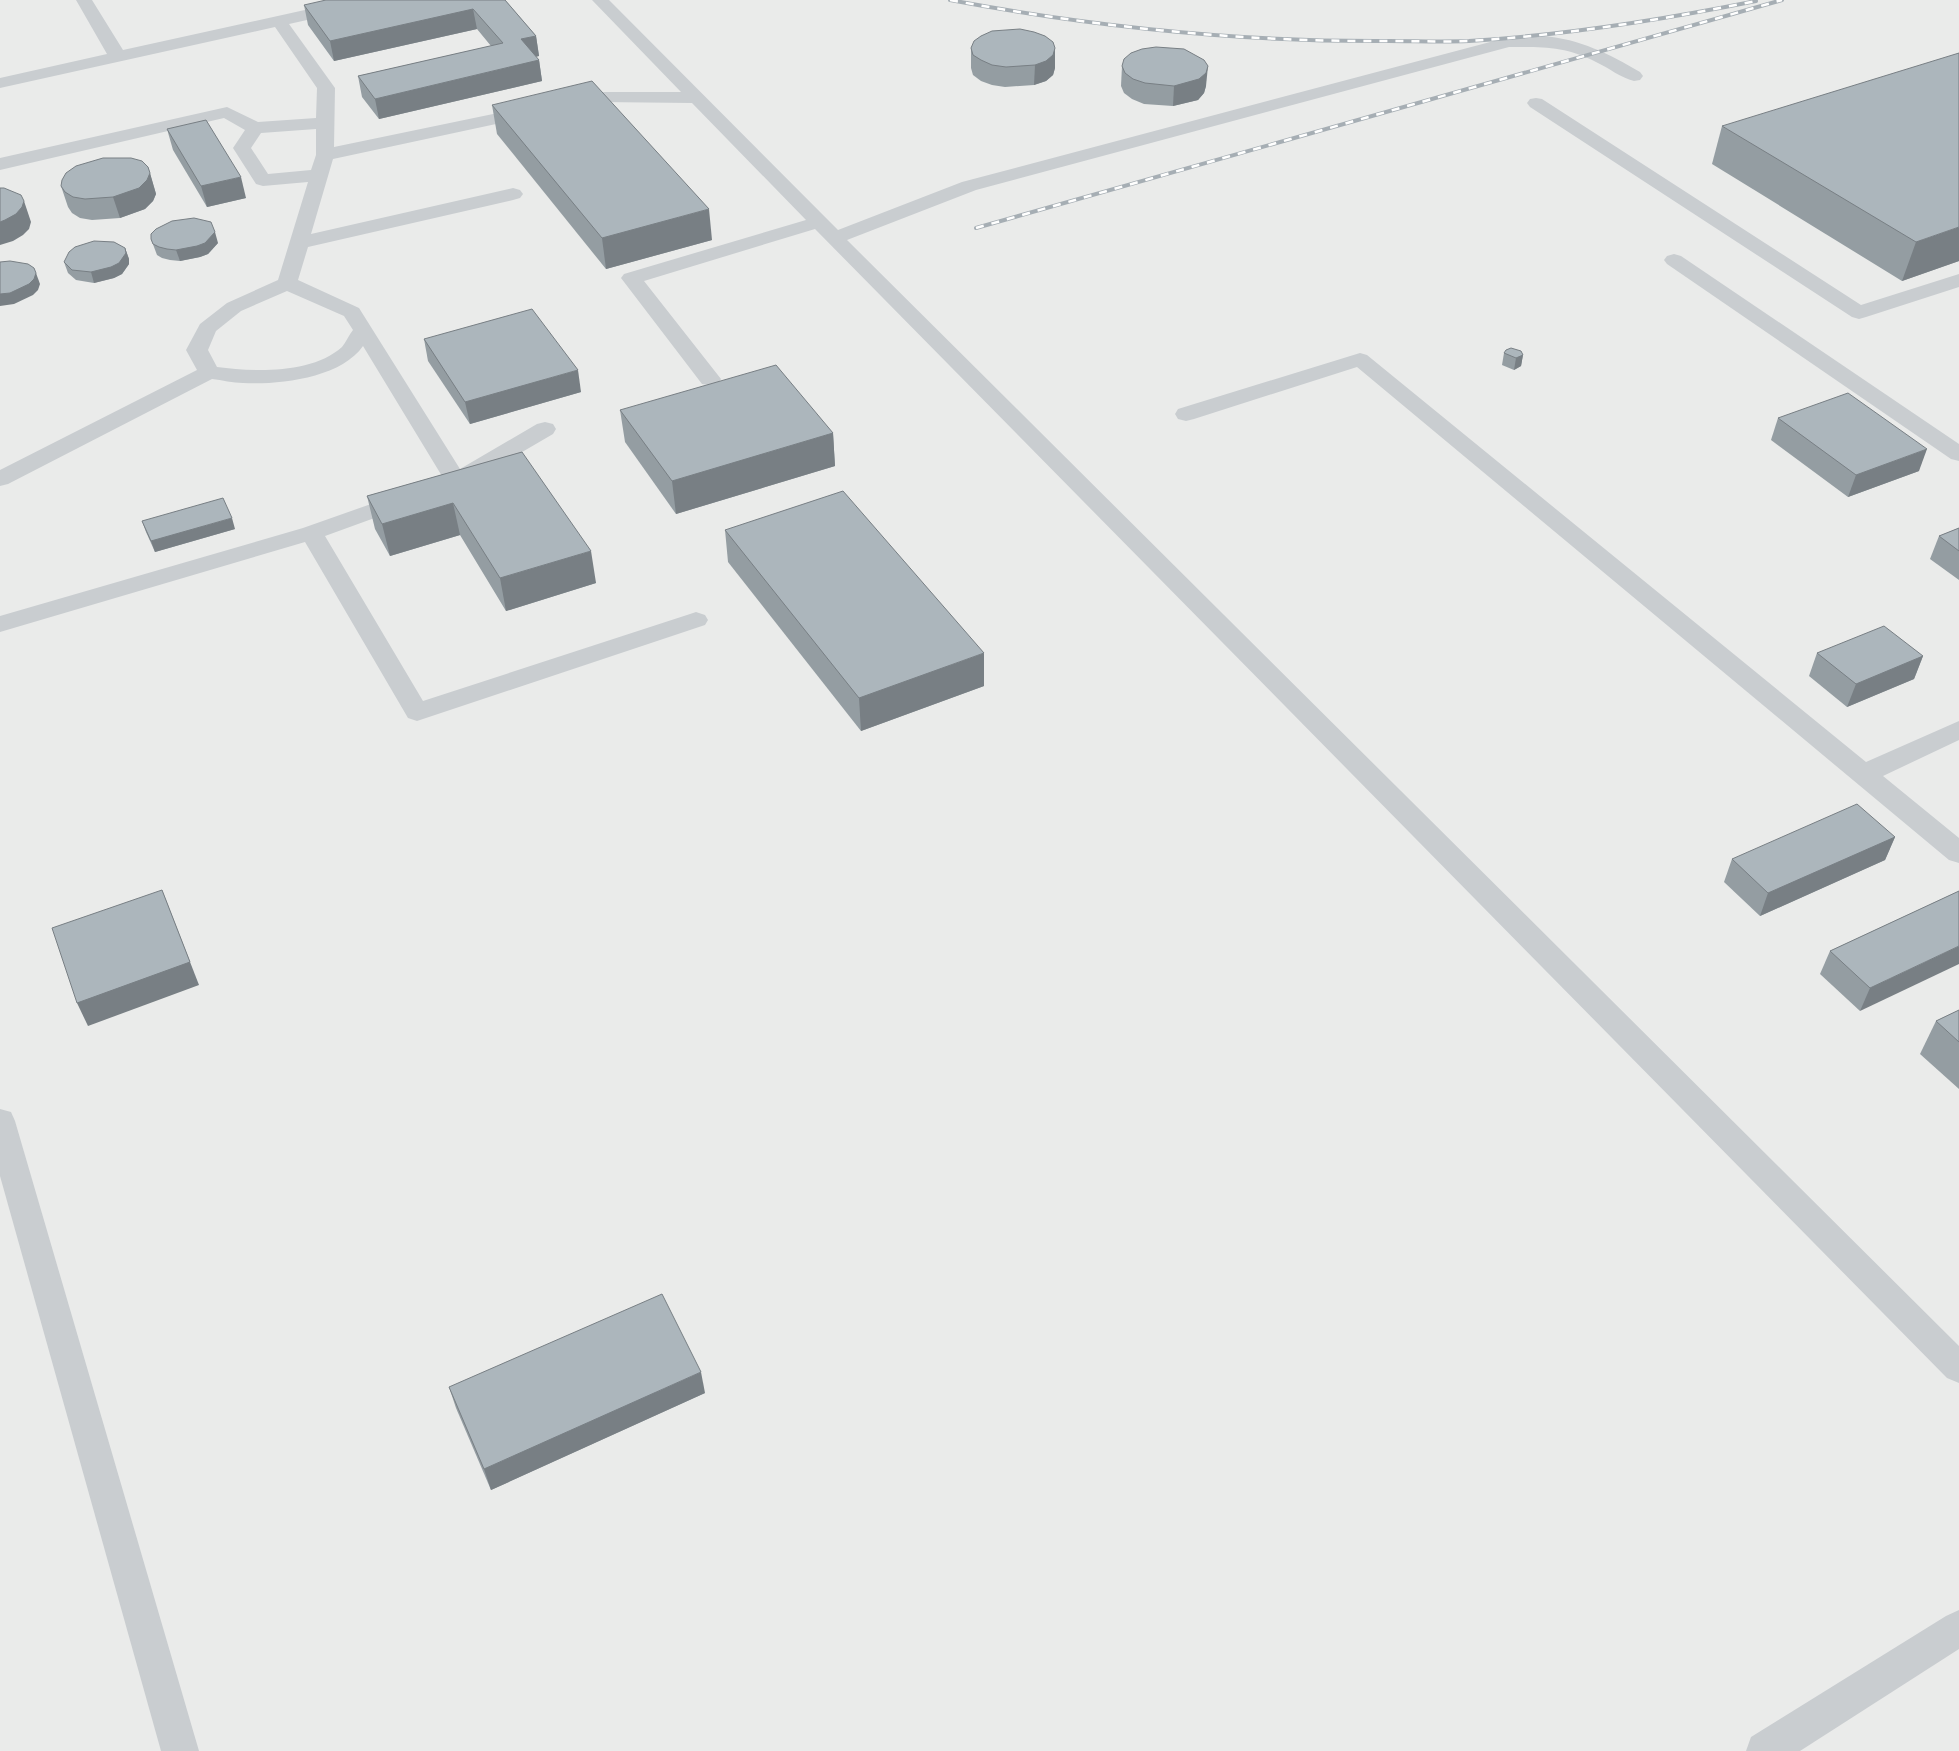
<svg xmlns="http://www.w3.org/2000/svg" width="1959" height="1751" font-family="'Source Sans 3',sans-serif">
	<rect width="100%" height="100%" fill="#f9f9f6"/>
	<rect fill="#eaebea" x="0" y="0" width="1959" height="1751"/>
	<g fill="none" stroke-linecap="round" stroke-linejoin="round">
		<g fill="#c9cdd0" fill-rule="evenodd">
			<path d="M76,0H92L123,50L350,0H381L379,4L289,24L335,88L334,147L599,92H681L592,0H609L838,230L962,182L1509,37C1521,37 1532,35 1544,36C1579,39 1610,54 1640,72L1643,76L1640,80L1634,81C1621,78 1609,68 1596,62C1565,46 1543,47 1509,47L976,190L847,240L1959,1346V1383L1947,1378L815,229L644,281L721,379L718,384L710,385L702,384L621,278L624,274L806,220L692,103L599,102L333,159L311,234L513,188L520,190L523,194L520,198L513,200L308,247L298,280L359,308L460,469L537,424L545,422L553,424L556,429L553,434L464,486L456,488L448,486L363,346C341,378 279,385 243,383C233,383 222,380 212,379L8,484L0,486V470L197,370L186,350L200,324L227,303L278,280L308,182L263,186L256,184L233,148L245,130L224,118L0,170V158L227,107L258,122L316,118L317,88L275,27L0,88V78L107,54ZM316,129V155L311,170L268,174L251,148L261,133ZM287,291L344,316L353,330C349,335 346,342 342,347C312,374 254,372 217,367L208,350L216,331L241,311Z"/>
			<path d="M1536,98L1542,99L1861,305L1959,274V287L1866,317L1859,319L1852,317L1530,107L1527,103L1530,99Z"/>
			<path d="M1674,254L1681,256L1959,444V461L1951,459L1667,264L1664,260L1667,256Z"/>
			<path d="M1360,353L1367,355L1866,762L1959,721V740L1883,776L1959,838V863L1949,860L1357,367L1194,419L1186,421L1178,419L1175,414L1178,409Z"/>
			<path d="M405,492L413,494L416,499L413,504L325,536L423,701L687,615L696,612L705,615L708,620L705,625L417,721L408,718L305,542L0,632V616L303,528Z"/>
			<path d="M0,1109L11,1112L15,1121L199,1751H161L0,1176Z"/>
			<path d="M1959,1610V1649L1800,1751H1746L1751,1737L1946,1616Z"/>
		</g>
		<g stroke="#a6aeb4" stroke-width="4">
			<g id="rail">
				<path d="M950,0C1095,27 1240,42 1388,41C1415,41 1442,42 1469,41C1566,35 1661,20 1756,1"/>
				<path d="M976,228L1782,0"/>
			</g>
		</g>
		<use href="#rail" stroke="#fff" stroke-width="2.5" stroke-dasharray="8" stroke-linecap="butt"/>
	</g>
	<g fill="#949da2">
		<path d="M505,0L536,36L539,56L535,57L539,60L542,81L379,119L362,97L358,76L491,46L477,29L334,61L308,25L304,5Z"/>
		<path d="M971,48L1055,68L1053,75L1046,81L1034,85L1005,87L992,85L981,81L973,75L971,68Z"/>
		<path d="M1122,66L1206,86L1204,93L1198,100L1173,106L1144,104L1132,99L1124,93L1121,86Z"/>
		<path d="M492,105L712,240L606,269L497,134Z"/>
		<path d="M1722,126L1959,261L1902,281L1712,164Z"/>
		<path d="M167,129L246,198L207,207L173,150Z"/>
		<path d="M148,167L156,194L153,201L145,209L120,218L92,220L80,218L72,213L68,207L61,186Z"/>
		<path d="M151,239L218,243L208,254L200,257L180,261L170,260L162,258L157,255Z"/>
		<path d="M125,248L129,259V264L122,274L114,278L94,283L76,280L68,273L64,262Z"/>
		<path d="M424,339L581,392L470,424L428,361Z"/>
		<path d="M1504,353L1523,355L1521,366L1514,370L1502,365Z"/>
		<path d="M620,410L833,433L835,466L676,514L625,442Z"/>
		<path d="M1778,418L1919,471L1848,497L1771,440Z"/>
		<path d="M522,452L596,583L506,611L460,535L390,556L375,529L367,496Z"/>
		<path d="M142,521L235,529L155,552L146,532Z"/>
		<path d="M1959,528V580L1930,559L1939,536Z"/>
		<path d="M725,530L984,686L861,731L728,562Z"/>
		<path d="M1817,653L1923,656L1914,679L1847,707L1809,676Z"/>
		<path d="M1895,837L1885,860L1760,916L1724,882L1732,859Z"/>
		<path d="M1959,891L1860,1011L1820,974L1830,951Z"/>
		<path d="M1959,1010V1089L1920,1054L1936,1021Z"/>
		<path d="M449,1387L705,1393L491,1490L456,1408Z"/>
	</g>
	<g fill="#787f84">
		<path d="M473,9L477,29L334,61L330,41Z"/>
		<path d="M536,36L539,56L524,59L521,39Z"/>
		<path d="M1055,48V68L1053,75L1046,81L1034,85L1035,65Z"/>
		<path d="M539,60L542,81L379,119L375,99Z"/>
		<path d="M1208,66L1206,86L1204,93L1198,100L1173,106L1174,86Z"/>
		<path d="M150,173L156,194L153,201L145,209L120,218L113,197Z"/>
		<path d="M241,177L246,198L207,207L201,186Z"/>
		<path d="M24,201L31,222L29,229L23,235L13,241L0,245V222Z"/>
		<path d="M709,209L712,240L606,269L602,238Z"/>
		<path d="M1959,227V261L1902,281L1916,242Z"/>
		<path d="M215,232L218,243L208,254L200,257L180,261L176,250Z"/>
		<path d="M125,248L129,259V264L122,274L114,278L94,283L91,272Z"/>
		<path d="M36,273L40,284L38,290L33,295L14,304L0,306V294Z"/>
		<path d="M1523,355L1521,366L1514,370L1516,358Z"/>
		<path d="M578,370L581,392L470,424L465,402Z"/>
		<path d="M833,433L835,466L676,514L672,481Z"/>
		<path d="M1927,449L1919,471L1848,497L1856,475Z"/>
		<path d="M453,503L460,535L390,556L382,524Z"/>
		<path d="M232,518L235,529L155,552L151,541Z"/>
		<path d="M591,551L596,583L506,611L500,578Z"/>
		<path d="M984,653V686L861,731L859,698Z"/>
		<path d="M1923,656L1914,679L1847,707L1856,684Z"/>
		<path d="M1895,837L1885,860L1760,916L1768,893Z"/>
		<path d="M162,890L199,985L88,1026L77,1003Z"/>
		<path d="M1959,946V964L1860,1011L1870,988Z"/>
		<path d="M701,1372L705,1393L491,1490L484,1469Z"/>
	</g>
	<g fill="#acb6bc" stroke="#787f84">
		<path d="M326,0H505L536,36L521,39L539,60L375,99L358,76L503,43L473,9L330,41L304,5Z"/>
		<path d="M1020,29L1034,32L1045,36L1053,42L1055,48L1053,55L1046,61L1035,65L1006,67L992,65L981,60L973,55L971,48L974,41L981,36L992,31Z"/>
		<path d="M1156,47L1184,49L1204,60L1208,66L1206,73L1199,79L1174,86L1145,83L1133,79L1125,73L1122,66L1124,59L1131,53L1142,49Z"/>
		<path d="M1959,53V227L1916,242L1722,126Z"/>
		<path d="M592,81L709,209L602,238L492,105Z"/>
		<path d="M206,120L241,177L201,186L167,129Z"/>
		<path d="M103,158H131L142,161L148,167L150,173L147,180L139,188L113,197L85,199L73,197L65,192L61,186L62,180L66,173L76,166Z"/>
		<path d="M0,188H4L21,195L24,201L22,207L16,214L5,220L0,222Z"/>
		<path d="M194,218L211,222L215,232L205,243L197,246L176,250L167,249L159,247L153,244L151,239V234L156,229L172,221Z"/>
		<path d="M94,241L114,242L125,248L126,253L119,263L111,267L91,272L72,270L64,262L69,252L75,247Z"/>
		<path d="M10,261L28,264L34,268L36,273L34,279L29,284L10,293L0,294V262Z"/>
		<path d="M532,309L578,370L465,402L424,339Z"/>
		<path d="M1511,348L1521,351L1523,355L1516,358L1504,353L1506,350Z"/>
		<path d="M776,365L833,433L672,481L620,410Z"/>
		<path d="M1848,393L1927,449L1856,475L1778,418Z"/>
		<path d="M522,452L591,551L500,578L453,503L382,524L367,496Z"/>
		<path d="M843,491L984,653L859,698L725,530Z"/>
		<path d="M223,498L232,518L151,541L142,521Z"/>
		<path d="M1959,528V551L1939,536Z"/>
		<path d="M1884,626L1923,656L1856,684L1817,653Z"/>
		<path d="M1857,804L1895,837L1768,893L1732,859Z"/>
		<path d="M162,890L190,962L77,1003L52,928Z"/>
		<path d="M1959,891V946L1870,988L1830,951Z"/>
		<path d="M1959,1010V1042L1936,1021Z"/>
		<path d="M662,1294L701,1372L484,1469L449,1387Z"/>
	</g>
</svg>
